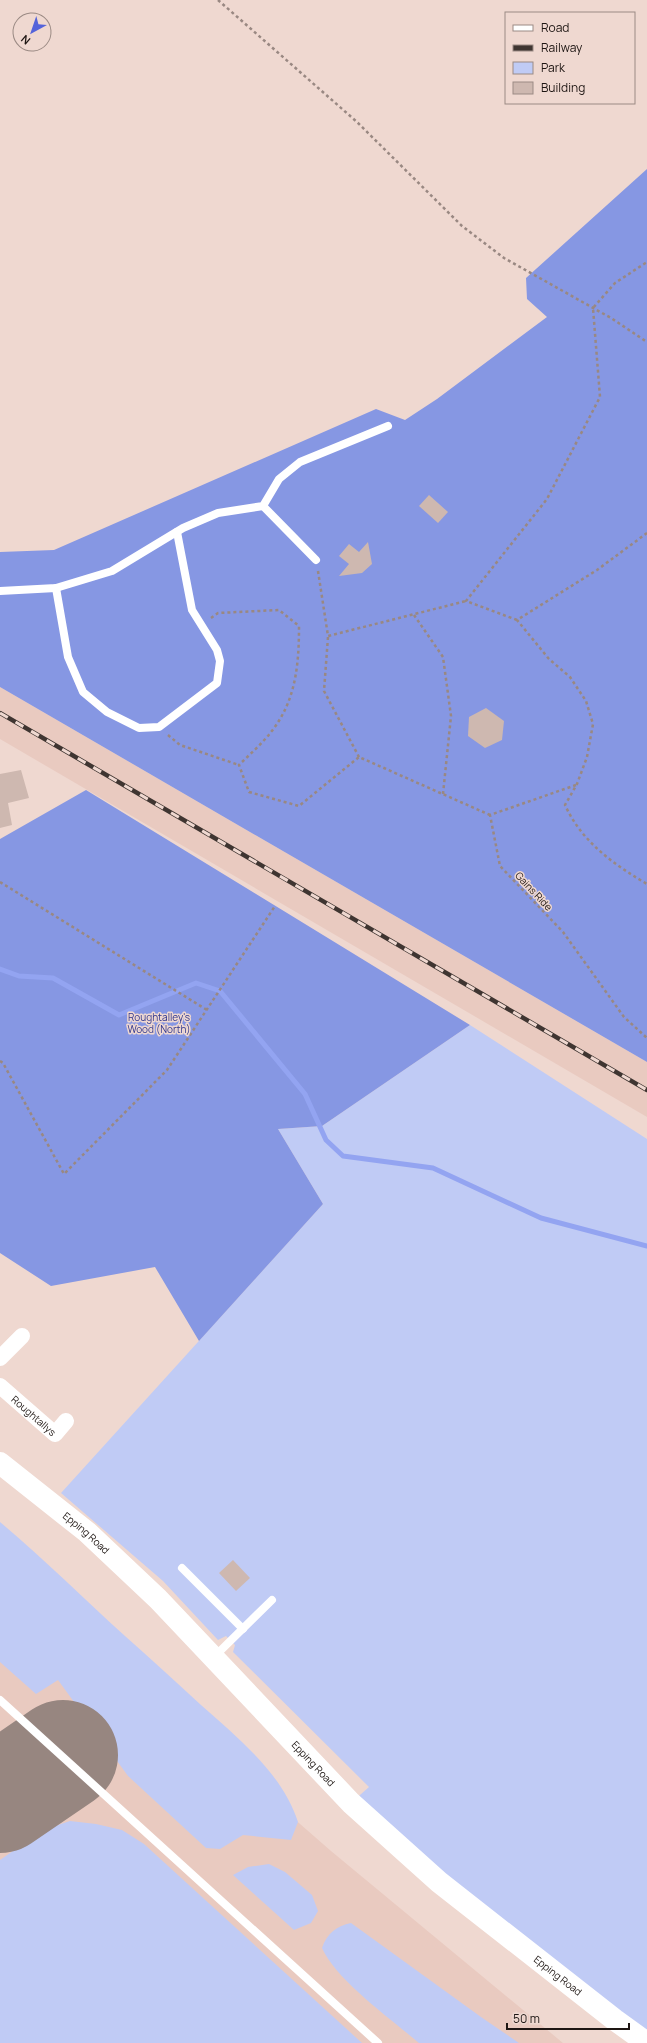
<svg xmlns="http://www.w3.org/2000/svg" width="647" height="2043" font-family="Manrope,sans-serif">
	<rect width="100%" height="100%" fill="#efd8d0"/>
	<g fill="#e9cac0">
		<path d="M0,687L647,1062V1117L0,739Z"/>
		<path d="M0,1562L331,1851L563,2043H0Z"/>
	</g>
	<g fill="#c0cbf5">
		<path d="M470,1025L647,1139V2043L351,1803L369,1787L233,1652L235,1645L226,1636L218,1640L163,1581L61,1493L323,1204L278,1129L322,1126Z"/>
		<path d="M0,1522C43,1558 83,1598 125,1636C151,1659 176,1682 201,1705C239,1739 282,1773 298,1822L291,1840L243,1835L220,1849L206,1848L128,1776L58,1680L36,1694L0,1662Z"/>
		<path d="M70,1821L96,1824L122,1830L144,1844L362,2043H0V1860L43,1830Z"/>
		<path d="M269,1864L285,1872L312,1895L318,1911L311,1923L294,1930L233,1875L248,1867Z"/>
		<path d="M351,1923L481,2017L519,2043H419C391,2019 336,1980 322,1948C327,1933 337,1926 351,1923Z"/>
	</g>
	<g fill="#8697e3">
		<path d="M647,169V1062L0,687V552L54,550L376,409L405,420L437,399L547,317L527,299L526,278Z"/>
		<path d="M86,790L470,1025L322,1126L278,1129L323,1204L199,1341L155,1267L51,1286L0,1253V839Z"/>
	</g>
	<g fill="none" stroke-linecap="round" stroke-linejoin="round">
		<path stroke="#93a4f1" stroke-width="5" d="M0,969L19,976L53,978L119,1015L196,983L220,991L305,1094L326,1140L343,1156L433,1168L541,1218L647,1246"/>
		<path stroke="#978680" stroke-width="110" d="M0,1798L63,1755"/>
	</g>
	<g fill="#ceb8b0">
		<path d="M429,495L448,512L438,523L419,506Z"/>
		<path d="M368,542L372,564L362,573L339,576L349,564L339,556L349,544L359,552Z"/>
		<path d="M486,708L504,721L502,740L485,748L468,736L469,717Z"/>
		<path d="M21,770L29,798L8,803L12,825L0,828V774Z"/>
		<path d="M233,1560L250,1578L236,1591L219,1573Z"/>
	</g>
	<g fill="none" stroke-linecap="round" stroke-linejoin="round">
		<g stroke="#998882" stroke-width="2.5" stroke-dasharray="3 3" stroke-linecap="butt">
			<path d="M218,0L357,122L462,226L504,258L611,318L647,342"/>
			<path d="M647,533L597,570L517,620L549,659L570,677L586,701L593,724L587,757L577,784L565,805C582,842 613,864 647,884"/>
			<path d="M318,571L328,636L466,601"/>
			<path d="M414,615L443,657L451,716L443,794"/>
			<path d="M211,618L218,613L279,610L299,626C299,664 296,701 271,732C262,744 250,754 239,765L249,792L299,806L359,757L490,815"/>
			<path d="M517,620L466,601L547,499L600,397L593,308L615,283L647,262"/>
			<path d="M328,637L324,691L359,757"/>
			<path d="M168,735L180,745L239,765"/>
			<path d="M576,785L490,815L500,866L563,932L624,1017L647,1038"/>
			<path d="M0,882L207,1010"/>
			<path d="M0,1061L3,1063L64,1174L167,1070L275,906"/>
		</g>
		<g stroke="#fff" stroke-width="8">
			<path d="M263,506L316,560"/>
			<path d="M56,588L68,657L83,692L107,712L139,728L159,727L217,683L220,661L217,650L192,610L177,532"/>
			<path d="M0,591L56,588L112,571L183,528L218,513L263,506L279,479L300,462L388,426"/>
			<path d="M182,1568L243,1629"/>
			<path d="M214,1657L272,1600"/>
			<path d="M0,1700L378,2043"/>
		</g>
		<g stroke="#fff" stroke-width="16">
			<path d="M0,1358L22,1336"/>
			<path id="s1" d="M0,1386L55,1434L66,1421"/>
		</g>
		<path stroke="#fff" stroke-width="22" id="s2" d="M0,1463L87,1532L158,1599L351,1803L439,1882L615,2020L647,2043"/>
		<g stroke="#3f3531" stroke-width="4.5">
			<path id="rail" d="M0,713L647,1090"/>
		</g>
		<use href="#rail" stroke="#efd8d0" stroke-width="3" stroke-dasharray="9" stroke-linecap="butt"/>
	</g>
	<g text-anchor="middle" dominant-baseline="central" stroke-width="3" stroke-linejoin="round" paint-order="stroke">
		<g font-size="10" fill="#1e1613" stroke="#efd8d0">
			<text transform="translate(534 891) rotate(47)">Gains Ride</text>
			<text stroke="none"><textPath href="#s1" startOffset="45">Roughtallys</textPath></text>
			<text stroke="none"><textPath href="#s2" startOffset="111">Epping Road</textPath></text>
			<text stroke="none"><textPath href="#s2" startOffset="435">Epping Road</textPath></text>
			<text stroke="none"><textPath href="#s2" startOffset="759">Epping Road</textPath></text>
		</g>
		<g font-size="10" fill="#2e358d" stroke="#efd8d0">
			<text x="159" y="1017">Roughtalley's<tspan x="159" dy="12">Wood (North)</tspan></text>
		</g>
	</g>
	<rect x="505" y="12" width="130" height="92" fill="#efd8d0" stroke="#9b8a84"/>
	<rect x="513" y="25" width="20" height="6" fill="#ffffff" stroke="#9b8a84"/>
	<text x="541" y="32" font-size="12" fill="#1e1613">Road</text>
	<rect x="513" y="45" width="20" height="6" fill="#3f3531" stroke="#9b8a84"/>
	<text x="541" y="52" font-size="12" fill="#1e1613">Railway</text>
	<rect x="513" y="62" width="20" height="12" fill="#c0cbf5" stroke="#9b8a84"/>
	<text x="541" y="72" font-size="12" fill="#1e1613">Park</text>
	<rect x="513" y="82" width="20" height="12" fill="#ceb8b0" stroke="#9b8a84"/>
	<text x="541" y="92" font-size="12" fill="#1e1613">Building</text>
	<g transform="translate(32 32) rotate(220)"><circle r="19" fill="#efd8d0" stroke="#9b8a84"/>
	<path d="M0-3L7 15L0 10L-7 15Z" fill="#5463da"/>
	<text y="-6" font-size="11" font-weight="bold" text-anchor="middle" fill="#1e1613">N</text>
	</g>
	<path d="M507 2023v6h122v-6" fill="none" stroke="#1e1613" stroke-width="2"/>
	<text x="513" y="2023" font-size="12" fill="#1e1613" stroke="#efd8d0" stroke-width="3" paint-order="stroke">50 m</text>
</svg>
